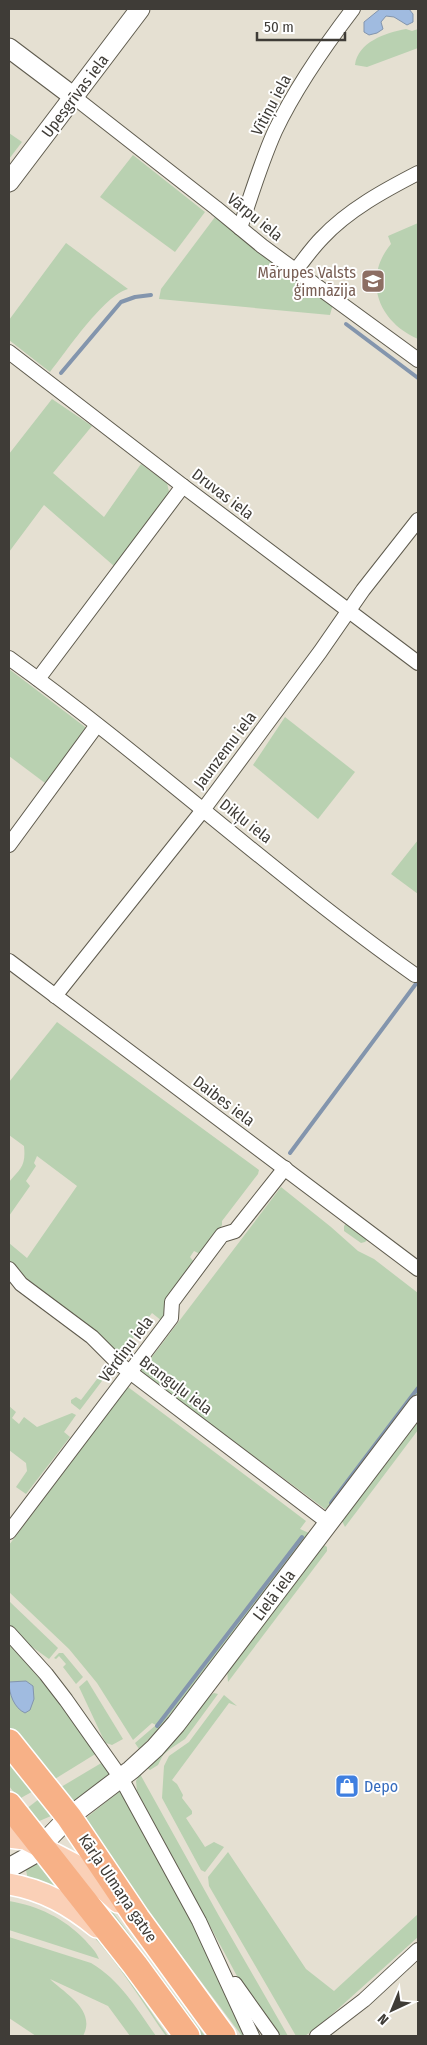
<svg xmlns="http://www.w3.org/2000/svg" width="427" height="2045" font-family="'Fira Sans Condensed',sans-serif">
	<rect width="100%" height="100%" fill="#e5e0d2"/>
	<g fill="#b9d1b1">
		<path d="M406,29L412,31L418,29V48L367,67L355,65C358,42 385,33 406,29Z"/>
		<path d="M9,133L22,142L9,159Z"/>
		<path d="M133,155L205,212L175,252L100,197Z"/>
		<path d="M215,217L292,277L333,304L330,315L159,299L161,289Z"/>
		<path d="M418,223V339C378,322 362,279 391,244L388,236Z"/>
		<path d="M66,243L128,289C104,295 66,352 50,372L9,340V320Z"/>
		<path d="M52,399L92,426L53,473L104,517L141,464L167,483L170,496L117,567L114,566L44,505L9,552V454Z"/>
		<path d="M9,669L89,730L49,786L9,756Z"/>
		<path d="M285,717L355,772L318,819L253,765Z"/>
		<path d="M418,840V894L391,874Z"/>
		<path d="M57,1022L259,1170L258,1174L222,1221V1225L200,1254L194,1251L190,1257L194,1262L164,1303L166,1315L162,1321L152,1313L120,1355H118L104,1341L9,1264V1243L27,1258L77,1186L37,1156L34,1163L36,1166L26,1181L30,1186L9,1216V1182C21,1168 26,1166 24,1146L9,1135V1082Z"/>
		<path d="M281,1187L331,1227L358,1251L374,1259L418,1293V1394L335,1503L325,1509L141,1372L142,1365L145,1366Z"/>
		<path d="M347,1222L369,1238L365,1242L361,1243L344,1231V1226Z"/>
		<path d="M107,1366L111,1369L80,1410L71,1403V1400L76,1397L81,1400Z"/>
		<path d="M128,1387L306,1521L300,1529L311,1534L182,1706L139,1749L135,1743L156,1725L152,1723L133,1740L97,1683L69,1649L9,1592V1545Z"/>
		<path d="M9,1406L16,1412L12,1418L19,1424L24,1417L37,1427L72,1413L76,1415L64,1432L70,1437L26,1494L16,1487L27,1471L26,1463L9,1450Z"/>
		<path d="M418,1417V1430L345,1527L342,1521L344,1515Z"/>
		<path d="M321,1543L327,1547V1551L228,1682L227,1670Z"/>
		<path d="M9,1601L58,1648L49,1659L28,1644L9,1624Z"/>
		<path d="M9,1643L50,1690L97,1753L50,1782L9,1731Z"/>
		<path d="M59,1653H63L83,1677L76,1684L63,1667L66,1664L59,1656L56,1659L54,1658Z"/>
		<path d="M87,1680L123,1739L112,1745L106,1743L102,1736L79,1687Z"/>
		<path d="M214,1693L218,1694L185,1739L170,1749L163,1755L158,1765L150,1770L147,1768L205,1699Z"/>
		<path d="M224,1695L237,1706L229,1703L172,1780L177,1784L183,1795L182,1798L192,1811V1814L186,1818L205,1847L214,1842L224,1847L205,1872L201,1870L162,1798L164,1766L169,1756L189,1742Z"/>
		<path d="M9,1753L37,1789L19,1799L9,1786Z"/>
		<path d="M103,1762L110,1773L69,1806L56,1790Z"/>
		<path d="M140,1774L219,1916L288,2036H276L237,1976L137,1791L136,1781Z"/>
		<path d="M121,1790L195,1925L247,2036H242L81,1822Z"/>
		<path d="M43,1796L58,1813L37,1822L26,1809Z"/>
		<path d="M228,1852L306,1969L334,1991L418,1914V1937L319,2026L305,2036H296L209,1886L208,1877Z"/>
		<path d="M35,1860L56,1888L55,1889L28,1880L25,1865Z"/>
		<path d="M70,1866L103,1899L205,2036H197Z"/>
		<path d="M26,1894C44,1900 62,1908 78,1920C112,1948 142,2000 168,2036H166C142,2002 109,1947 77,1921C61,1909 44,1902 26,1896Z"/>
		<path d="M9,1901C38,1906 64,1918 85,1940C90,1946 96,1951 99,1959L9,1930Z"/>
		<path d="M9,1937L91,1963C120,1980 137,2009 156,2036H130L108,2006L50,1979C64,1993 97,2010 83,2036H36L9,2018Z"/>
	</g>
	<g fill="#a0bbe0" stroke="#8395ad">
		<path d="M380,9H409L413,14V22L407,25L394,17L386,16L381,22L383,29L377,33L369,35L364,32V22Z"/>
		<path d="M26,1681L33,1686L34,1699L30,1710L25,1713C14,1708 9,1694 9,1682Z"/>
	</g>
	<g fill="none" stroke-linecap="round" stroke-linejoin="round">
		<g stroke="#8395ad" stroke-width="4">
			<path d="M346,324L418,378"/>
			<path d="M61,373L121,302L135,297L151,295"/>
			<path d="M290,1153L418,981"/>
			<path d="M331,1503L418,1388"/>
			<path d="M157,1726L302,1537"/>
		</g>
		<g stroke="#5f5b4e" stroke-width="16">
			<g id="street">
				<path d="M74,97L216,208L262,246L418,360"/>
				<path d="M240,228C251,196 261,162 275,131C296,87 324,47 353,9"/>
				<path d="M295,271C304,260 312,248 322,238C348,210 385,190 418,173"/>
				<path d="M9,352L183,486L418,663"/>
				<path d="M9,658C148,758 275,876 415,975"/>
				<path d="M38,679L183,486"/>
				<path d="M9,845L97,725"/>
				<path d="M9,961L418,1269"/>
				<path d="M55,996L203,810L320,652L363,590L418,520"/>
				<path d="M9,1269L21,1284L92,1337L118,1363L329,1523"/>
				<path d="M9,1532L171,1318L172,1302L222,1235L235,1231L285,1168"/>
				<path d="M9,1633L46,1674L66,1700L121,1778L199,1921L252,2036"/>
				<path d="M235,1984L272,2036"/>
				<path d="M317,2036L364,2000L418,1950"/>
			</g>
		</g>
		<g stroke="#5f5b4e" stroke-width="21">
			<g id="secondary">
				<path d="M9,48L74,97"/>
				<path d="M9,182L140,9"/>
				<path d="M9,1868L32,1855L69,1817L131,1770L155,1748L176,1724L418,1405"/>
			</g>
		</g>
		<g stroke="#fff" stroke-width="24">
			<g id="primary">
				<path d="M9,1837L25,1839L81,1868L118,1902"/>
				<path d="M9,1884C44,1890 70,1905 97,1927"/>
			</g>
		</g>
		<g stroke="#fff" stroke-width="28">
			<g id="highway">
				<path d="M9,1742L69,1817L137,1918L223,2036"/>
				<path d="M9,1805L135,1965L187,2036"/>
			</g>
		</g>
		<use href="#street" stroke="#fff" stroke-width="14"/>
		<use href="#secondary" stroke="#fff" stroke-width="19"/>
		<use href="#primary" stroke="#fad0b7" stroke-width="21"/>
		<use href="#highway" stroke="#f7b187" stroke-width="25"/>
	</g>
	<defs>
		<g id="school-square" transform="scale(1.25)"><rect x="-9" y="-9" width="18" height="18" rx="4" fill="#8d6e63" stroke="#fff"/><path d="M0-5L7-2L0 1L-7-2ZM-4 1L0 2.5L4 1V4Q0 6-4 4Z" fill="#fff"/></g>
		<g id="shop-square" transform="scale(1.25)"><rect x="-9" y="-9" width="18" height="18" rx="4" fill="#3f7fe0" stroke="#fff"/><path d="M-5-2.5h2.3a2.7 3.5 0 0 1 5.4 0H5L5.5 6h-11ZM-1.5-2.5h3a1.5 2.3 0 0 0-3 0Z" fill="#fff"/></g>
	</defs>
	<g fill-rule="evenodd">
		<use href="#school-square" x="373" y="281"/>
		<use href="#shop-square" x="347" y="1786"/>
	</g>
	<g text-anchor="middle" dominant-baseline="central" stroke-width="4" stroke-linejoin="round" paint-order="stroke">
		<g font-size="16" fill="#3f3c37" stroke="#fff">
			<text transform="translate(75 96) rotate(-53)">Upesgrīvas iela</text>
			<text transform="translate(271 105) rotate(-62)">Vītiņu iela</text>
			<text transform="translate(255 217) rotate(39)">Vārpu iela</text>
			<text transform="translate(223 494) rotate(37)">Druvas iela</text>
			<text transform="translate(225 750) rotate(-53)">Jaunzemu iela</text>
			<text transform="translate(246 821) rotate(38)">Dikļu iela</text>
			<text transform="translate(224 1101) rotate(37)">Daibes iela</text>
			<text transform="translate(126 1349) rotate(-53)">Vērdiņu iela</text>
			<text transform="translate(176 1385) rotate(37)">Branguļu iela</text>
			<text transform="translate(274 1595) rotate(-53)">Lielā iela</text>
			<text transform="translate(118 1888) rotate(56)">Kārļa Ulmaņa gatve</text>
		</g>
		<g font-size="16" fill="#785e54" stroke="#fff" text-anchor="end">
			<text x="356" y="272">Mārupes Valsts<tspan x="356" dy="18">ģimnāzija</tspan></text>
		</g>
		<g font-size="16" fill="#366cbe" stroke="#fff" text-anchor="start">
			<text x="364" y="1786">Depo</text>
		</g>
	</g>
	<rect width="427" height="2045" fill="none" stroke="#3f3c37" stroke-width="20"/>
	<g transform="translate(392 2010) rotate(224)" stroke="#ffffff" stroke-width="4" paint-order="stroke">
	<path d="M0-4L9 19L0 12L-9 19Z" fill="#3f3c37"/>
	<text y="-8" font-size="14" font-weight="bold" text-anchor="middle" fill="#3f3c37">N</text>
	</g>
	<path d="M257 32v8h88v-8" fill="none" stroke="#3f3c37" stroke-width="2.5"/>
	<text x="264" y="32" font-size="15" fill="#3f3c37" stroke="#ffffff" stroke-width="4" paint-order="stroke">50 m</text>
</svg>
